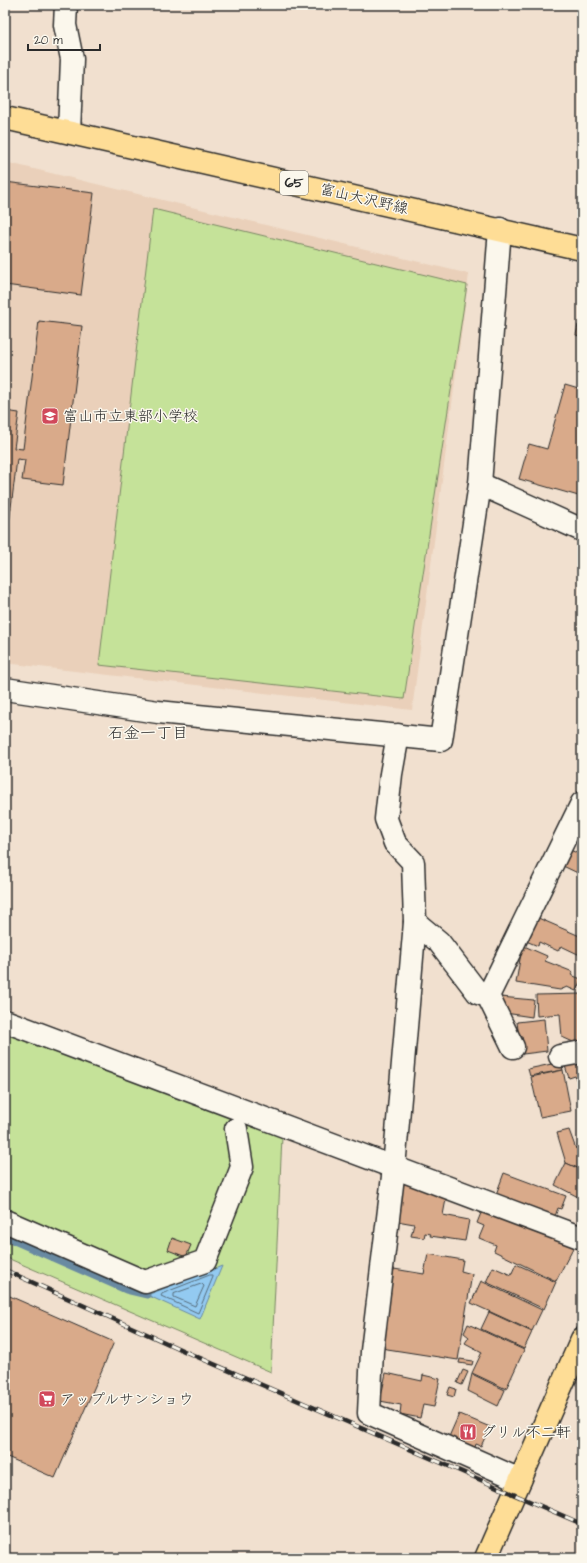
<svg xmlns="http://www.w3.org/2000/svg" width="587" height="1563" font-family="'Architects Daughter','Klee One',sans-serif">
	<rect width="100%" height="100%" fill="#f1e0cf"/>
	<filter id="ink" filterUnits="userSpaceOnUse"><feTurbulence type="fractalNoise" baseFrequency=".025" numOctaves="2"/><feDisplacementMap in="SourceGraphic" scale="8" xChannelSelector="R" yChannelSelector="G"/><feConvolveMatrix kernelMatrix="1 2 1 2 8 2 1 2 1" color-interpolation-filters="sRGB"/></filter>
	<g filter="url(#ink)">
		<path fill="#ead0ba" d="M5,162L469,274L412,710L5,663Z"/>
		<g fill="#c5e299" stroke="#788662">
			<path d="M153,209L467,285L404,699L99,665Z"/>
			<path d="M5,1032L282,1137L271,1372L5,1257Z"/>
		</g>
		<path fill="#93caf1" stroke="#698aa2" d="M222,1266L200,1319L147,1295Z"/>
		<g fill="none" stroke-linecap="round" stroke-linejoin="round">
			<g stroke="#556b7a" stroke-width="1">
				<path d="M210,1275H213V1277L198,1313L161,1296L162,1294Z"/>
				<path d="M202,1284L204,1286L195,1306L174,1297V1294Z"/>
			</g>
			<path stroke="#698aa2" stroke-width="7" d="M5,1237L126,1290L147,1295"/>
		</g>
		<g fill="#d9aa8a" stroke="#2b2b2b">
			<path d="M5,182L94,193L81,295L5,285Z"/>
			<path d="M39,321L82,326L63,485L22,480L25,460L17,459L5,556V411L19,413L14,448L23,449Z"/>
			<path d="M578,325L582,326V337L576,335Z"/>
			<path d="M565,385L582,390V497L519,479L529,444L547,449Z"/>
			<path d="M570,850L582,855V875L563,866Z"/>
			<path d="M536,917L582,937V950L580,955L561,946L558,951L539,942L538,946L526,941Z"/>
			<path d="M524,946L547,956L545,961L573,972L571,975L581,979L576,991L567,987L560,990L516,983L521,953Z"/>
			<path d="M582,994V1046L562,1037L560,1014L537,1016L536,995Z"/>
			<path d="M500,997L534,1000L532,1017L505,1013Z"/>
			<path d="M544,1019L547,1051L523,1054L522,1036L519,1037L517,1022Z"/>
			<path d="M581,1061L582,1064V1096L575,1076L569,1078L565,1066Z"/>
			<path d="M561,1062L563,1070L530,1076L528,1069Z"/>
			<path d="M563,1070L571,1111L540,1117L531,1077Z"/>
			<path d="M569,1130L576,1149L578,1145L582,1147V1170L566,1163L557,1133Z"/>
			<path d="M582,1137V1147L578,1145Z"/>
			<path d="M566,1163L582,1170V1199L555,1185Z"/>
			<path d="M504,1173L566,1196L561,1209L558,1208L554,1219L495,1197Z"/>
			<path d="M403,1178L447,1194L443,1215L469,1220L465,1241L430,1236L431,1234L425,1233L424,1238L411,1236L414,1224L397,1221L403,1186H399Z"/>
			<path d="M483,1208L575,1244L556,1281L494,1251L496,1245L479,1238L484,1226L477,1223Z"/>
			<path d="M172,1238L191,1245L186,1257L168,1250Z"/>
			<path d="M428,1254L463,1260L461,1271L472,1274L458,1360L381,1348L394,1269L424,1274Z"/>
			<path d="M516,1264L556,1282L544,1309L486,1282L493,1267L511,1275Z"/>
			<path d="M481,1281L542,1310L532,1331L471,1303Z"/>
			<path d="M5,1294L114,1342L55,1478L5,1456Z"/>
			<path d="M489,1312L532,1332L524,1349L481,1329Z"/>
			<path d="M468,1324L524,1350L506,1389L472,1373L482,1352L465,1343L469,1337L464,1333Z"/>
			<path d="M460,1359L473,1361L472,1365L459,1363Z"/>
			<path d="M463,1370L468,1372L462,1385L457,1383Z"/>
			<path d="M386,1373L422,1381L423,1375L440,1379L434,1407L423,1405L420,1418L400,1414L401,1405L380,1401Z"/>
			<path d="M472,1374L505,1390L498,1406L468,1391Z"/>
			<path d="M450,1387L456,1389L454,1397L447,1395Z"/>
			<path d="M459,1414L490,1427L481,1446L476,1444L474,1450L448,1439Z"/>
		</g>
		<g fill="none" stroke-linecap="round" stroke-linejoin="round">
			<g stroke="#2b2b2b" stroke-width="25">
				<g id="street">
					<path d="M66,5L65,25L72,59L69,132"/>
					<path d="M480,484L582,530"/>
					<path d="M5,689L158,712L441,740L480,484L500,229"/>
					<path d="M398,735L391,774L386,819L395,843L413,862L415,922L394,1168L372,1351L369,1413L520,1480"/>
					<path d="M415,922L439,942L478,993L488,996L513,1047"/>
					<path d="M488,996L582,803"/>
					<path d="M5,1021L582,1238"/>
					<path d="M560,1056L582,1052"/>
					<path d="M5,1221L145,1282L205,1261L242,1167L236,1129"/>
				</g>
			</g>
			<g stroke="#2b2b2b" stroke-width="25">
				<g id="primary">
					<path d="M5,118L582,249"/>
					<path d="M486,1558L582,1339"/>
				</g>
			</g>
			<use href="#street" stroke="#fbf7ec" stroke-width="22"/>
			<use href="#primary" stroke="#fedd96" stroke-width="22"/>
			<g stroke="#2b2b2b" stroke-width="4.5">
				<path id="rail" d="M5,1270L193,1355L582,1524"/>
			</g>
			<use href="#rail" stroke="#fbf7ec" stroke-width="3" stroke-dasharray="9" stroke-linecap="butt"/>
		</g>
	</g>
	<defs>
		<g id="school-square" transform="scale(0.9)"><rect x="-9" y="-9" width="18" height="18" rx="4" fill="#d1495b" stroke="#fbf7ec"/><path d="M0-5L7-2L0 1L-7-2ZM-4 1L0 2.5L4 1V4Q0 6-4 4Z" fill="#fff"/></g>
		<g id="supermarket-square" transform="scale(0.9)"><rect x="-9" y="-9" width="18" height="18" rx="4" fill="#d1495b" stroke="#fbf7ec"/><path d="M-6-5.5h2.5l.6 2H6L4.5 2H-2.5L-4.4-4H-6ZM-1.5 3.2a1.3 1.3 0 1 0 .1 0ZM3 3.2a1.3 1.3 0 1 0 .1 0Z" fill="#fff"/></g>
		<g id="restaurant-square" transform="scale(0.9)"><rect x="-9" y="-9" width="18" height="18" rx="4" fill="#d1495b" stroke="#fbf7ec"/><path d="M-5-6h1v4h1v-4h1v4h1v-4h1v5L-1.5 .5V6h-2V.5L-5-1ZM5-6V6H3V1.5H1.5Q1.5-4 5-6Z" fill="#fff"/></g>
	</defs>
	<g fill-rule="evenodd">
		<use href="#school-square" x="50" y="416"/>
		<use href="#supermarket-square" x="47" y="1399"/>
		<use href="#restaurant-square" x="468" y="1432"/>
	</g>
	<g text-anchor="middle" dominant-baseline="central" stroke-width="3" stroke-linejoin="round" paint-order="stroke">
		<rect fill="#fbf7ec" stroke="#696865" stroke-width="1" x="280" y="171" width="28" height="24" rx="3"/>
		<g font-size="14" font-weight="bold" fill="#2b2b2b">
			<text x="294" y="183">65</text>
		</g>
		<g font-size="15" fill="#2b2b2b" stroke="#fbf7ec">
			<text transform="translate(364 199) rotate(13)">富山大沢野線</text>
		</g>
		<g font-size="15" fill="#2b2b2b" stroke="#fbf7ec" text-anchor="start">
			<text x="63" y="416">富山市立東部小学校</text>
			<text x="60" y="1399">アップルサンショウ</text>
			<text x="481" y="1432">グリル不二軒</text>
		</g>
		<g font-size="16" fill="#2b2b2b" stroke="#fbf7ec">
			<text x="148" y="733">石金一丁目</text>
		</g>
	</g>
	<rect width="587" height="1563" fill="none" stroke="#fbf7ec" stroke-width="20"/>
	<rect x="10" y="10" width="567" height="1543" fill="none" stroke="#2b2b2b" stroke-width="1.5" filter="url(#ink)"/>
	<path d="M28 44v6h72v-6" fill="none" stroke="#2b2b2b" stroke-width="2"/>
	<text x="34" y="44" font-size="12" fill="#2b2b2b" stroke="#fbf7ec" stroke-width="3" paint-order="stroke">20 m</text>
</svg>
